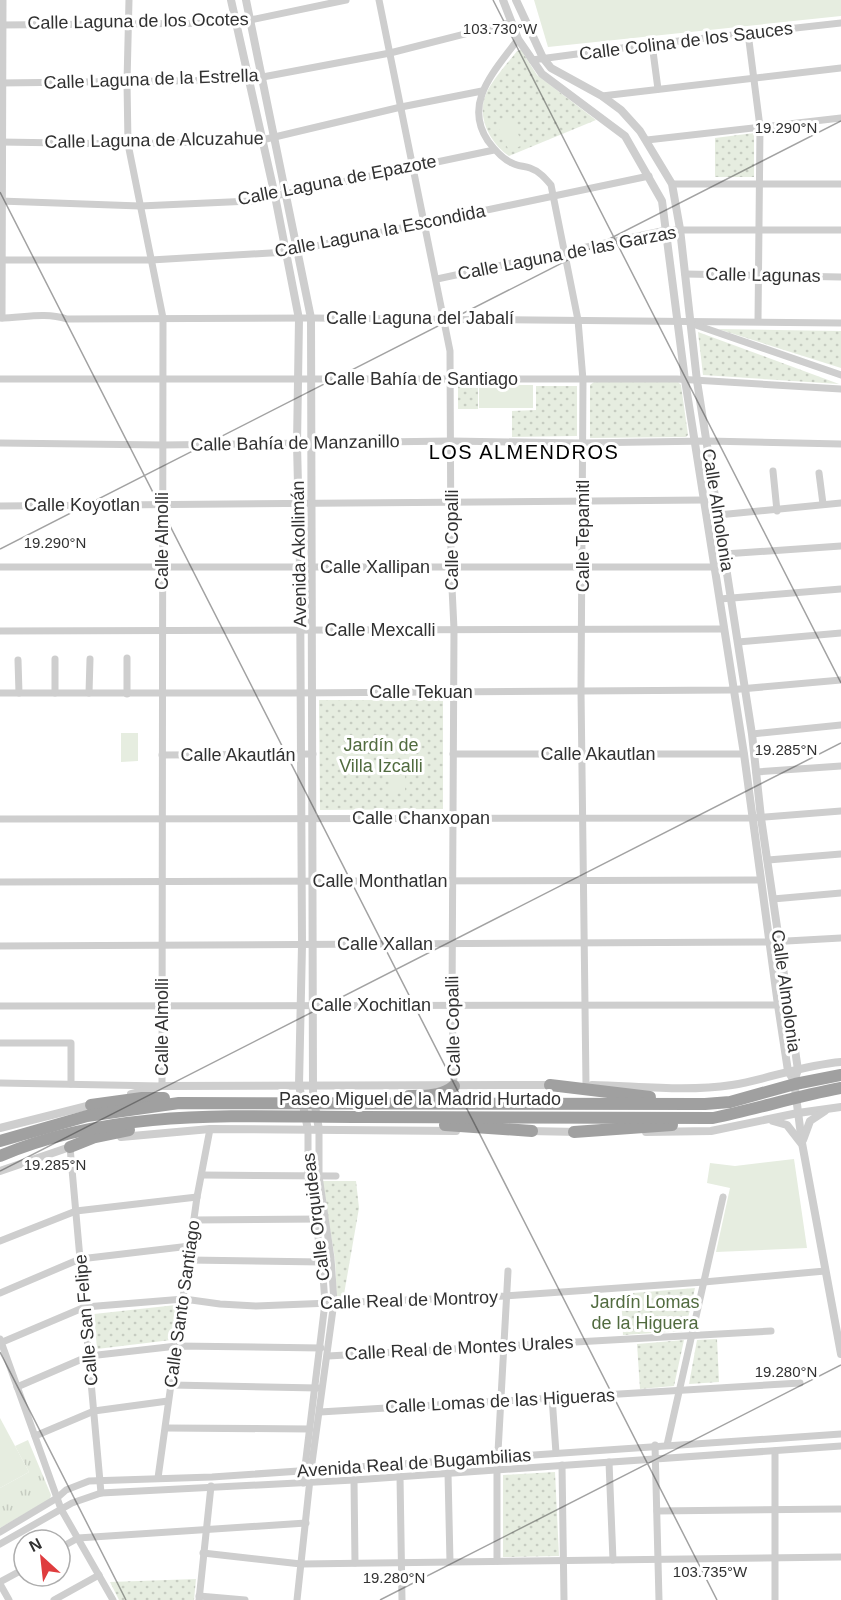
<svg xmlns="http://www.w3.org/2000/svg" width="841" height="1600" font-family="Helvetica,sans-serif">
	<defs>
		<pattern id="grass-tufts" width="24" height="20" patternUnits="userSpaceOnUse" patternTransform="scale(1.5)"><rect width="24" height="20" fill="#e6ede0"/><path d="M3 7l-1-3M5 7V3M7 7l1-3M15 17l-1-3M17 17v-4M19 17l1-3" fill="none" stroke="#c6ccc1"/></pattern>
		<pattern id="park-dots" width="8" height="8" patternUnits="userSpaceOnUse" patternTransform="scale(1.5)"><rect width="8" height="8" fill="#e6ede0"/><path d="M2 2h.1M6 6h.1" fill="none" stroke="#c6ccc1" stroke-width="1.8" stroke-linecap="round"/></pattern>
	</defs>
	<rect width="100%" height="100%" fill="#fff"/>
	<path fill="url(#grass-tufts)" d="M28,1440L51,1495L50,1499L0,1528V1488L29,1472L15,1446Z"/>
	<g fill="url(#park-dots)">
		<path d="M521,50L537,75L596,120L509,156C490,143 476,116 486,94C492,80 508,63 517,51Z"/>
		<path d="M754,133V177H715V138Z"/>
		<path d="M718,329L841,331V368Z"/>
		<path d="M698,332L839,384L703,375Z"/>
		<path d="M594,382H678L681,385L688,435L686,437L590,438V385Z"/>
		<rect x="458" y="386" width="20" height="23"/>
		<path d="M536,386H577V436L512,437V411L536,410Z"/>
		<path d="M319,700H443V809L320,810Z"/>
		<path d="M322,1181H356L359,1208L343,1300H337L335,1259Z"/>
		<path d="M695,1288L685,1331L623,1335L621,1294Z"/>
		<path d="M176,1305L171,1340L97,1349L94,1314Z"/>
		<path d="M717,1339L719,1382L689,1384L697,1340Z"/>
		<path d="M684,1340L674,1386L640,1389L637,1344Z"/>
		<path d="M555,1472L559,1556L503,1557V1475Z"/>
		<path d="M196,1579L194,1600H119L110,1582Z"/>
	</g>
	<g fill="#e6ede0">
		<path d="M534,0H841V16L548,47Z"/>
		<path d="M511,118L523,145L509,151L497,124Z"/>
		<rect x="479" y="385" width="54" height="23"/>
		<path d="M121,733H138V761L121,762Z"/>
		<rect x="389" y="766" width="16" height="27"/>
		<path d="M794,1159L807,1248L716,1252L730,1188L707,1183L710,1163L735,1166Z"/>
		<path d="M0,1418L29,1472L0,1488Z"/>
	</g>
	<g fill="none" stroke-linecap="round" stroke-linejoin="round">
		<g stroke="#cecece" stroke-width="7">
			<path d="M379,0L450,351L451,567L454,629L452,1005L454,1086"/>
			<path d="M0,25L236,23L346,0"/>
			<path d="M748,33L760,127L758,321"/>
			<path d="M518,39C496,70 462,102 488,141C494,149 502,159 512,163C517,166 524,166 530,168C539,171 545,178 551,185L578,320L583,380L581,691L586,1085"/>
			<path d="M652,44L658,89"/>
			<path d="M532,60L652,44L841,23"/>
			<path d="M0,83L247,80L390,53L512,22"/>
			<path d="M602,96L841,68"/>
			<path d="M647,140L841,118"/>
			<path d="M0,142L128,144L262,140L401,107L482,91"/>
			<path d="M672,184H841"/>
			<path d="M0,201L140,206L251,201L494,150"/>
			<path d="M0,260H151L287,252L649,176"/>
			<path d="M685,274L841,277"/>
			<path d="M437,279L666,230H841"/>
			<path d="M0,318C23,318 44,312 67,319L311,318L841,323"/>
			<path d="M2,318L3,0"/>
			<path d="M690,323L841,375"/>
			<path d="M0,379H677L841,389"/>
			<path d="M0,443L163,445L451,441L582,443L707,441L841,444"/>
			<path d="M773,471L777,511"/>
			<path d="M819,473L823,504"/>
			<path d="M0,506L704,500"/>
			<path d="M718,515L841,503"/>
			<path d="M724,554L841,546"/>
			<path d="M0,567H714"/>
			<path d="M720,599L841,589"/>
			<path d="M0,631L724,629"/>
			<path d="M738,642L841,633"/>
			<path d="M18,660L19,693"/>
			<path d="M0,693H291L729,690L841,680"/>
			<path d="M55,693V659"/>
			<path d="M89,693L90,659"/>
			<path d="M127,694V658"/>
			<path d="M752,734L841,725"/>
			<path d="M453,754H744"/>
			<path d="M162,755L313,754"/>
			<path d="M756,772L841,766"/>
			<path d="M0,819L752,818L841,811"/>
			<path d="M768,860L841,854"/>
			<path d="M0,882L760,880"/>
			<path d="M773,899L841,893"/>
			<path d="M0,946L769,942L841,938"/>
			<path d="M0,1006L778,1005"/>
			<path d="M0,1043H71V1084"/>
			<path d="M0,1083L162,1086L163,318L128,144L127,82L129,0"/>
			<path d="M70,1147L101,1493"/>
			<path d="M202,1175L336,1176"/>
			<path d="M194,1220L320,1219"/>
			<path d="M0,1241L76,1211L197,1197"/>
			<path d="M189,1260L322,1262"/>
			<path d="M0,1293L80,1259L190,1246"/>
			<path d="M0,1339L61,1509L113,1600"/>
			<path d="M0,1343L85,1307L184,1299L220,1304L256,1306L506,1296L704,1282L825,1271"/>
			<path d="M328,1356L771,1331"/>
			<path d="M172,1385L318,1388"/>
			<path d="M17,1387L89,1356L177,1346L321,1348"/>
			<path d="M552,1397L556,1453"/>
			<path d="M320,1412L800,1383"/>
			<path d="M166,1428L310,1429"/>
			<path d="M35,1436L94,1411L168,1401"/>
			<path d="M655,1445L659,1600"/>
			<path d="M667,1445L723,1197"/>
			<path d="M775,1451V1600"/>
			<path d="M609,1462L613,1560"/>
			<path d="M562,1465L564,1600"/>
			<path d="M448,1473L450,1562"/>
			<path d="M400,1476L402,1600"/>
			<path d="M158,1478L197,1197L210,1129"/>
			<path d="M354,1480L355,1563"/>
			<path d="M303,1483L325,1303L322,1262L308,1176V1130"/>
			<path d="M657,1511L841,1509"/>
			<path d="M0,1532L57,1498L66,1490L89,1481L212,1477L841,1434"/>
			<path d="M0,1544L72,1503L101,1493L354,1480L841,1446"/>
			<path d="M60,1548L78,1538L306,1523"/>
			<path d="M203,1553L301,1564L841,1557"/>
			<path d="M497,1561V1470L508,1271"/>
			<path d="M0,1582L24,1569"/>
			<path d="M0,1584L9,1600"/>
			<path d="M199,1596L245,1600"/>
			<path d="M54,1600L99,1575"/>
			<path d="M199,1600L211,1486"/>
			<path d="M297,1600L311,1470L334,1302L331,1258L319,1176V1130"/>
		</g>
		<g stroke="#cecece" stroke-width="8">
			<path d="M231,0L275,196L299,319L297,444L300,567L302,945L299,1085L308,1130"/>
			<path d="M246,0L311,318L313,1094L319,1130"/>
			<path d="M503,0L518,39L542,74L625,136L662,201L685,380L744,754L778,1005L788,1071L794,1081"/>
			<path d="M516,0L543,58L551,68L602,96L621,110L640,131L672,184L680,229L697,381L752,734L761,818L798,1070L794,1081L802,1143L841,1354"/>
			<path d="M592,1085C638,1086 686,1092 732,1085C768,1079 804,1065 841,1062"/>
			<path d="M131,1094L162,1086L555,1085"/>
			<path d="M773,1121L787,1125L801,1143"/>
			<path d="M0,1128L95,1104"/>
			<path d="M529,1131L579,1132"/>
			<path d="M646,1132L711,1131L798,1113L841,1107"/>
			<path d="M121,1137L210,1129L456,1131"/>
			<path d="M803,1140L810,1121L825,1111"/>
			<path d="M0,1171L73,1146"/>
		</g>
		<g stroke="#a0a0a0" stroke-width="12">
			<path d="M550,1085L650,1097"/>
			<path d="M409,1096C425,1095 442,1097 454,1086"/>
			<path d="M91,1105L142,1098H164"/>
			<path d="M445,1125L532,1131"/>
			<path d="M574,1132L672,1125"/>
			<path d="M0,1141L87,1116L179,1103L705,1104L730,1102L795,1084L841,1075"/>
			<path d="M70,1147L95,1137L129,1130"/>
			<path d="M0,1156C115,1107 241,1117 363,1117C480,1117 597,1117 713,1118C756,1109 798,1096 841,1088"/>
		</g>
	</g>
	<path fill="none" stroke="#313131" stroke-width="1.5" stroke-opacity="0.45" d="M493,0L841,683M0,192L717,1600M0,549L841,121M0,1171L841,743M0,1352L126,1600M380,1600L841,1365"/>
	<g text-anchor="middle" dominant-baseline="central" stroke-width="6" stroke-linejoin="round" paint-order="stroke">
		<g font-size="18" fill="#313131" stroke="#fff">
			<text transform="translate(138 21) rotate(-1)">Calle Laguna de los Ocotes</text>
			<text transform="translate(686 41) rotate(-7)">Calle Colina de los Sauces</text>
			<text transform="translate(151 79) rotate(-2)">Calle Laguna de la Estrella</text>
			<text transform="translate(154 140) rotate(-1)">Calle Laguna de Alcuzahue</text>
			<text transform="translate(337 180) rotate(-11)">Calle Laguna de Epazote</text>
			<text transform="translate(380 231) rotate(-11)">Calle Laguna la Escondida</text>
			<text transform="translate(567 253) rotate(-11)">Calle Laguna de las Garzas</text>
			<text transform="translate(763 275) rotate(1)">Calle Lagunas</text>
			<text x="420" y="318">Calle Laguna del Jabalí</text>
			<text x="421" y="379">Calle Bahía de Santiago</text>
			<text transform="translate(295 443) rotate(-1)">Calle Bahía de Manzanillo</text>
			<text x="82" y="505">Calle Koyotlan</text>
			<text transform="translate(718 510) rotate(81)">Calle Almolonia</text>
			<text transform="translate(583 536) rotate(-90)">Calle Tepamitl</text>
			<text transform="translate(452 540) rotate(-90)">Calle Copalli</text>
			<text transform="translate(162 541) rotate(-90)">Calle Almolli</text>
			<text transform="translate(299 554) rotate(-91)">Avenida Akollimán</text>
			<text x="375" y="567">Calle Xallipan</text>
			<text x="380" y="630">Calle Mexcalli</text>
			<text x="421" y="692">Calle Tekuan</text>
			<text x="598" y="754">Calle Akautlan</text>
			<text x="238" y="755">Calle Akautlán</text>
			<text x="421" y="818">Calle Chanxopan</text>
			<text x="380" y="881">Calle Monthatlan</text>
			<text x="385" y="944">Calle Xallan</text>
			<text transform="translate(786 991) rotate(82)">Calle Almolonia</text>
			<text x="371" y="1005">Calle Xochitlan</text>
			<text transform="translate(453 1026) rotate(-91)">Calle Copalli</text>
			<text transform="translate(162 1027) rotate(-90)">Calle Almolli</text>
			<text x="420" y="1099">Paseo Miguel de la Madrid Hurtado</text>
			<text transform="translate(316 1217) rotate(-97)">Calle Orquideas</text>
			<text transform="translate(409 1300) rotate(-2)">Calle Real de Montroy</text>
			<text transform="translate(182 1304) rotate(-82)">Calle Santo Santiago</text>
			<text transform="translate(86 1320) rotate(-95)">Calle San Felipe</text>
			<text transform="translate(459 1348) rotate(-3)">Calle Real de Montes Urales</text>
			<text transform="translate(500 1401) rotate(-3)">Calle Lomas de las Higueras</text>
			<text transform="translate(414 1463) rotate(-4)">Avenida Real de Bugambilias</text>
		</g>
		<g font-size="18" fill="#516b3f" stroke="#fff">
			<text x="381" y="745">Jardín de<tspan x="381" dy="21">Villa Izcalli</tspan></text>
			<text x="645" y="1302">Jardín Lomas<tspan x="645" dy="21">de la Higuera</tspan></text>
		</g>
		<g font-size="20" letter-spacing="1.5" fill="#000" stroke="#fff">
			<text x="524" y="452">LOS ALMENDROS</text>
		</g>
	</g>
	<g font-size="15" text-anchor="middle" fill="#313131" stroke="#fff" stroke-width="6" stroke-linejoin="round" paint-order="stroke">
		<text x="500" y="34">103.730°W</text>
		<text x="786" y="133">19.290°N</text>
		<text x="55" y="548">19.290°N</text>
		<text x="786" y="755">19.285°N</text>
		<text x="55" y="1170">19.285°N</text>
		<text x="786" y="1377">19.280°N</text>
		<text x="710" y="1577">103.735°W</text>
		<text x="394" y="1583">19.280°N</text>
	</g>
	<g transform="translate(42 1558) rotate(333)"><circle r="28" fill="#ffffff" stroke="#adadad" stroke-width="1.5"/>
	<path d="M0-4.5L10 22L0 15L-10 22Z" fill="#df3c3e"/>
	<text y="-9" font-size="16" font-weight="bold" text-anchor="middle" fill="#313131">N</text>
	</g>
</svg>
